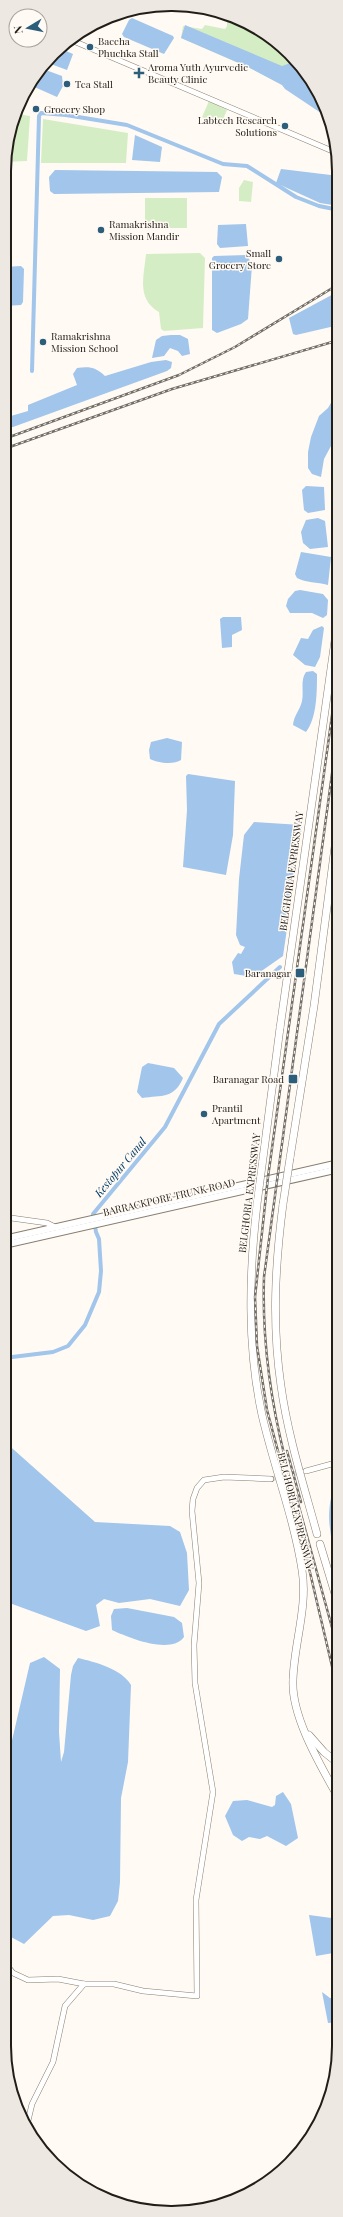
<svg xmlns="http://www.w3.org/2000/svg" width="343" height="2217" font-family="'Playfair Display',serif">
	<rect width="100%" height="100%" fill="#fffaf3"/>
	<g fill="#d5edc5">
		<path d="M227,16C272,28 315,71 327,117L282,85L252,69L181,38L183,26L202,29L205,25L225,29L227,26Z"/>
		<path d="M209,101L227,110L220,126L202,117Z"/>
		<path d="M17,114L30,116L27,161L4,162Z"/>
		<path d="M43,119L128,133L126,163H41Z"/>
		<path d="M244,180L253,182L251,202L239,201V188Z"/>
		<rect x="145" y="198" width="42" height="30"/>
		<path d="M200,253L205,258L203,328L164,331L161,329L159,312C136,299 144,276 146,254Z"/>
	</g>
	<g fill="#a1c5eb">
		<path d="M132,18L173,36L174,38L164,54L124,37L122,34L129,20Z"/>
		<path d="M185,25L282,66L296,61L322,98L327,117L285,89L282,85L248,67L181,38Z"/>
		<path d="M59,48L73,54L67,70L48,63Z"/>
		<path d="M43,69L62,76L63,86L57,97L30,85Z"/>
		<path d="M135,135L162,147L160,162L132,160Z"/>
		<path d="M281,169L339,176V206L320,203L276,183Z"/>
		<path d="M55,170L217,172L222,177L219,192L54,194L50,191L49,177Z"/>
		<path d="M246,224L248,246L220,248L217,244L218,225Z"/>
		<path d="M247,255L252,265L248,319L241,324L217,333L212,330V258L214,256Z"/>
		<path d="M21,266L24,269L23,302L21,305L5,306L4,267Z"/>
		<path d="M339,291V325L296,335L293,334L289,318Z"/>
		<path d="M171,335H180L188,339L190,354L182,356L178,351L170,348L164,356L152,358L156,340L162,336Z"/>
		<path d="M166,360L172,362L171,368L167,371L13,427H9L6,421L11,416L28,411V405L77,385L73,374L77,368C89,366 96,367 105,376L151,362Z"/>
		<path d="M339,389V431L324,459L321,477L312,474L308,468V452L311,437L319,416L328,408Z"/>
		<path d="M306,486L324,487L325,510L308,513L304,510L302,490Z"/>
		<path d="M318,518L325,521L328,547L310,549L303,543L301,532L306,520Z"/>
		<path d="M301,552L331,557L328,585C317,582 306,583 297,578L295,574Z"/>
		<path d="M300,590L323,594L328,600L327,615L323,618L312,613H290L286,606L288,599L295,591Z"/>
		<path d="M223,617H241L242,630L232,635V647L222,648L220,619Z"/>
		<path d="M322,626L324,628L320,657L315,667L305,665L293,655L301,638L308,639L313,630Z"/>
		<path d="M313,671L317,674C317,692 317,718 306,732L293,725C294,715 300,710 302,701C304,691 300,680 306,672Z"/>
		<path d="M167,738L182,742L181,760C174,765 157,763 150,759L149,750L151,742Z"/>
		<path d="M188,774L235,781L233,835L226,875L183,867L187,810L186,776Z"/>
		<path d="M254,822L301,825L302,826L283,956L253,977L234,974L232,962L238,953L241,954L245,947L240,945L236,935L239,879L244,835Z"/>
		<path d="M148,1063L174,1068L183,1078C174,1099 162,1095 142,1098L137,1092L142,1067Z"/>
		<path d="M4,1441L95,1522L170,1526L180,1532L187,1553L189,1590L180,1606L150,1599L119,1603L104,1599L96,1605L100,1626L86,1631L4,1601Z"/>
		<path d="M339,1477V1566C329,1536 323,1506 339,1477Z"/>
		<path d="M127,1608L174,1617L182,1623L184,1637C171,1655 129,1638 112,1630L111,1616L114,1609Z"/>
		<path d="M44,1657L60,1669L59,1732L61,1762L64,1752L71,1675L73,1666L78,1658C95,1662 122,1669 131,1685L128,1762L121,1798L120,1882L118,1901L110,1916L93,1920L69,1915L53,1916L24,1944L9,1936L4,1931V1783L12,1765L10,1749L30,1663Z"/>
		<path d="M283,1792L291,1804L298,1838L286,1846L267,1836L260,1839L249,1837L242,1841L233,1835L225,1816L233,1801L247,1800L272,1807L275,1805L276,1796Z"/>
		<path d="M309,1915L339,1919V1952L316,1956Z"/>
		<path d="M322,1992L330,1998L336,1999L339,2022L328,2023Z"/>
	</g>
	<g fill="none" stroke-linecap="round" stroke-linejoin="round">
		<g stroke="#a1c5eb" stroke-width="4">
			<path d="M32,371L39,116L41,113L66,115L127,125L223,164L247,166L296,197L319,206L339,210"/>
			<path d="M4,1358L53,1352L68,1346L85,1325L99,1292L101,1271L99,1239L96,1232L93,1214L165,1127L219,1024L280,967"/>
		</g>
		<path stroke="#ded9d2" stroke-width="5" stroke-dasharray="5 2.5" stroke-linecap="butt" d="M271,1479L301,1472"/>
		<g stroke="#887e6f" stroke-width="6">
			<g id="tertiary">
				<path d="M71,40L337,153"/>
				<path d="M4,1217L47,1223L57,1228"/>
				<path d="M306,1471L339,1462"/>
				<path d="M4,1962L13,1973L28,1980L58,1979L84,1984H114L143,1991L197,1996L196,1900L213,1792L195,1683L194,1645L199,1583L192,1511L193,1499L197,1488L204,1480L224,1477L271,1479"/>
				<path d="M27,2125L32,2104L53,2062L65,2006L84,1984"/>
			</g>
		</g>
		<g stroke="#887e6f" stroke-width="8">
			<g id="primary">
				<path d="M4,1239L339,1163"/>
				<path d="M4,1245L339,1169"/>
			</g>
		</g>
		<g stroke="#887e6f" stroke-width="8">
			<g id="motorway">
				<path d="M339,450L335,479L339,513"/>
				<path d="M280,1028L339,612"/>
				<path d="M290,1158L314,1006L339,816"/>
				<path d="M257,1204C249,1275 247,1346 262,1415C274,1467 294,1518 302,1570C308,1607 294,1643 293,1680C291,1717 321,1766 339,1799"/>
				<path d="M283,1204C275,1266 272,1325 281,1386C288,1437 304,1486 317,1534"/>
				<path d="M320,1544L339,1607"/>
				<path d="M309,1735L324,1752L339,1764"/>
			</g>
		</g>
		<use href="#tertiary" stroke="#fff" stroke-width="5"/>
		<use href="#primary" stroke="#fff" stroke-width="6"/>
		<use href="#motorway" stroke="#fff" stroke-width="7"/>
		<g stroke="#716d67" stroke-width="2.5">
			<g id="rail">
				<path d="M4,439L179,375L235,347L339,284"/>
				<path d="M4,449L172,389L339,340"/>
				<path d="M339,665L268,1177L255,1297L257,1346L267,1410L308,1564L339,1696"/>
				<path d="M287,1451L301,1502"/>
				<path d="M285,1458C270,1398 262,1339 264,1277L339,722"/>
				<path d="M296,1496L339,1653"/>
			</g>
		</g>
		<use href="#rail" stroke="#fffaf3" stroke-width="1" stroke-dasharray="3" stroke-linecap="butt"/>
		<g stroke="#887e6f" stroke-width="8" stroke-linecap="butt">
			<g id="motorway-bridge">
				<path d="M257,1204L280,1028"/>
				<path d="M283,1204L290,1158"/>
			</g>
		</g>
		<use href="#motorway-bridge" stroke="#fff" stroke-width="7"/>
	</g>
	<g fill="#2c5d7b" stroke="#fffaf3" stroke-width="1.5">
		<circle cx="90" cy="47" r="4"/>
		<path d="M137 67h4v4h4v4h-4v4h-4v-4h-4v-4h4z"/>
		<circle cx="67" cy="84" r="4"/>
		<circle cx="36" cy="109" r="4"/>
		<circle cx="285" cy="126" r="4"/>
		<circle cx="101" cy="230" r="4"/>
		<circle cx="279" cy="259" r="4"/>
		<circle cx="43" cy="342" r="4"/>
		<rect x="295" y="968" width="10" height="10" rx="2"/>
		<rect x="288" y="1074" width="10" height="10" rx="2"/>
		<circle cx="204" cy="1114" r="4"/>
	</g>
	<g text-anchor="middle" dominant-baseline="central" stroke-width="3" stroke-linejoin="round" paint-order="stroke">
		<g font-size="10" fill="#211d17" stroke="#fffaf3" text-anchor="start">
			<text x="98" y="41">Baccha<tspan x="98" dy="12">Phuchka Stall</tspan></text>
			<text x="148" y="67">Aroma Yuth Ayurvedic<tspan x="148" dy="12">Beauty Clinic</tspan></text>
			<text x="75" y="84">Tea Stall</text>
			<text x="44" y="109">Grocery Shop</text>
			<text x="277" y="120" text-anchor="end">Labtech Research<tspan x="277" dy="12">Solutions</tspan></text>
			<text x="109" y="224">Ramakrishna<tspan x="109" dy="12">Mission Mandir</tspan></text>
			<text x="271" y="253" text-anchor="end">Small<tspan x="271" dy="12">Grocery Store</tspan></text>
			<text x="51" y="336">Ramakrishna<tspan x="51" dy="12">Mission School</tspan></text>
			<text x="291" y="973" text-anchor="end">Baranagar</text>
			<text x="284" y="1079" text-anchor="end">Baranagar Road</text>
			<text x="212" y="1108">Prantil<tspan x="212" dy="12">Apartment</tspan></text>
		</g>
		<g font-size="10" fill="#211d17" stroke="#fffaf3">
			<text transform="translate(291 871) rotate(-82)">BELGHORIA EXPRESSWAY</text>
			<text transform="translate(249 1193) rotate(-83)">BELGHORIA EXPRESSWAY</text>
			<text transform="translate(169 1197) rotate(-13)">BARRACKPORE TRUNK ROAD</text>
			<text transform="translate(296 1511) rotate(76)">BELGHORIA EXPRESSWAY</text>
		</g>
		<g font-size="11" font-style="italic" fill="#013967" stroke="#fffaf3">
			<text transform="translate(120 1167) rotate(-50)">Kestopur Canal</text>
		</g>
	</g>
	<path d="M0 0H343V2217H0ZM171 11H172A160 160 0 0 1 332 171V2046A160 160 0 0 1 172 2206H171A160 160 0 0 1 11 2046V171A160 160 0 0 1 171 11Z" fill="#ede8e1" fill-rule="evenodd"/>
	<path fill="none" stroke="#211d17" stroke-width="2" d="M171 11H172A160 160 0 0 1 332 171V2046A160 160 0 0 1 172 2206H171A160 160 0 0 1 11 2046V171A160 160 0 0 1 171 11Z"/>
	<g transform="translate(28 28) rotate(260)"><circle r="19" fill="#fffaf3" stroke="#a6a29b"/>
	<path d="M0-3L7 15L0 10L-7 15Z" fill="#2c5d7b"/>
	<text y="-6" font-size="11" font-weight="bold" text-anchor="middle" fill="#211d17">N</text>
	</g>
</svg>
